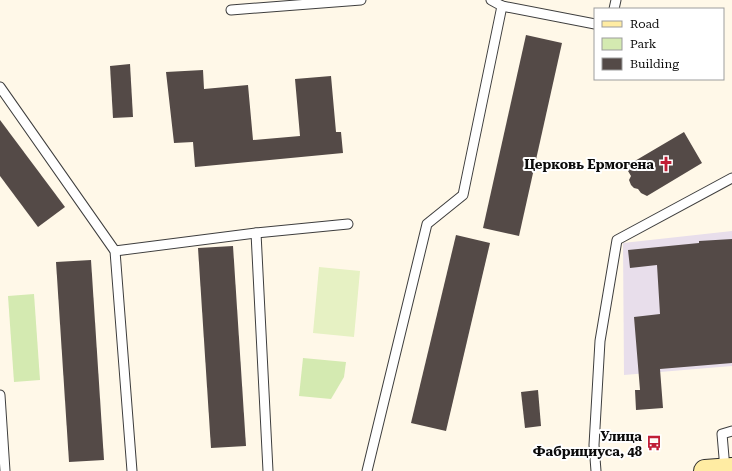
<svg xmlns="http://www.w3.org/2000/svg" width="732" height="471" font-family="'Roboto Serif',serif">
	<rect width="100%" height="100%" fill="#fff8e8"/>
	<path fill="#e8deeb" d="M732,231V366L624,375L623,243Z"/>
	<g fill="#d4eab1">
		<path d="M34,294L40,380L14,382L8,296Z"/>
		<path d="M303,358L346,362L344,377L331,399L299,396Z"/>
	</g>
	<path fill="#e6f1c3" d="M319,267L360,271L354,337L313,333Z"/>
	<g fill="#544a47">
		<path d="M526,35L562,43L519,236L483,228Z"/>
		<path d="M130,64L133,117L113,118L110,66Z"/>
		<path d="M203,70L204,89L248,85L253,140L300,136L295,79L331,76L336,132H341L343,153L195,167L193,142L174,143L166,72Z"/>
		<path d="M0,120L65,207L38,227L0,176Z"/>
		<path d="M684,132L702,163L647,196L641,193L638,189L634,188L631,185L629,180L631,176L628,171V165Z"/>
		<path d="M456,235L490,243L446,431L411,423Z"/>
		<path d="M732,239V363L660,369L663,408L636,410L635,390H640L634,317L660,314L657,265L630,268L628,250L699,243V241Z"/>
		<path d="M233,246L246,446L211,448L198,248Z"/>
		<path d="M91,260L104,460L69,462L56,262Z"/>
		<path d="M538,390L541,426L525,428L521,392Z"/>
	</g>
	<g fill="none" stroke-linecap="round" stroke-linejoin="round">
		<g stroke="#3e3e3e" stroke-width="11">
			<g id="lane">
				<path d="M502,6L595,24"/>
				<path d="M614,9L616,0"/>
				<path d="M231,10L361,0"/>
				<path d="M0,87L115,251L132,471"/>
				<path d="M256,233L268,471"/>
				<path d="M115,251L256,233L348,224"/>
				<path d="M0,395L5,471"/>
				<path d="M725,469L722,434L732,431"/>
				<path d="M367,471L427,224L463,195L502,6L491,0"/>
				<path d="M596,471L594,445L600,341L617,240L732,178"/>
			</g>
		</g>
		<g stroke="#2d2d2d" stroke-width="24">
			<path id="secondary" d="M705,471L732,469"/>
		</g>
		<use href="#lane" stroke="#fff" stroke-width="9"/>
		<use href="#secondary" stroke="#ffeca3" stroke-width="22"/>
	</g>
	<defs>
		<g id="church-bare" transform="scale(1.2)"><path d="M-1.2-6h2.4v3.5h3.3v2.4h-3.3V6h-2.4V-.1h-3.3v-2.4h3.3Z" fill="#c01e35" stroke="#fff" stroke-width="2.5" paint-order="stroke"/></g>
		<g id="bus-bare" transform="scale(1.2)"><path d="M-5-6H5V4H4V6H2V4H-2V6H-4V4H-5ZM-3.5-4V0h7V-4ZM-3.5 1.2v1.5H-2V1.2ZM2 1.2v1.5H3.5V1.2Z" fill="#c01e35" stroke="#fff" stroke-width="2.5" paint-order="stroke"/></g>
	</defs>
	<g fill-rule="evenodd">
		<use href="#church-bare" x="666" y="164"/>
		<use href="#bus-bare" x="654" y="443"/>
	</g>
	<g text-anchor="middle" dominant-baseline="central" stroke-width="4" stroke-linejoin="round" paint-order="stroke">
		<g font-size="13" font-weight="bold" fill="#0b0b0b" stroke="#fff" text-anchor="end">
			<text x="654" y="164">Церковь Ермогена</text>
			<text x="642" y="436">Улица<tspan x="642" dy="15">Фабрициуса, 48</tspan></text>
		</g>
	</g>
	<rect x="594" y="8" width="130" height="72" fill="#ffffff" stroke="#9d9d9d"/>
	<rect x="602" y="21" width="20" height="6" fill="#ffeca3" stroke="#9d9d9d"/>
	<text x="630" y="28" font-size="12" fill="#0b0b0b">Road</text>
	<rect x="602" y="38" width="20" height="12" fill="#d4eab1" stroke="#9d9d9d"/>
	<text x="630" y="48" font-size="12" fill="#0b0b0b">Park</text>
	<rect x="602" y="58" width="20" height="12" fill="#544a47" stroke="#9d9d9d"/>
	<text x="630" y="68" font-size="12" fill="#0b0b0b">Building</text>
</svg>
